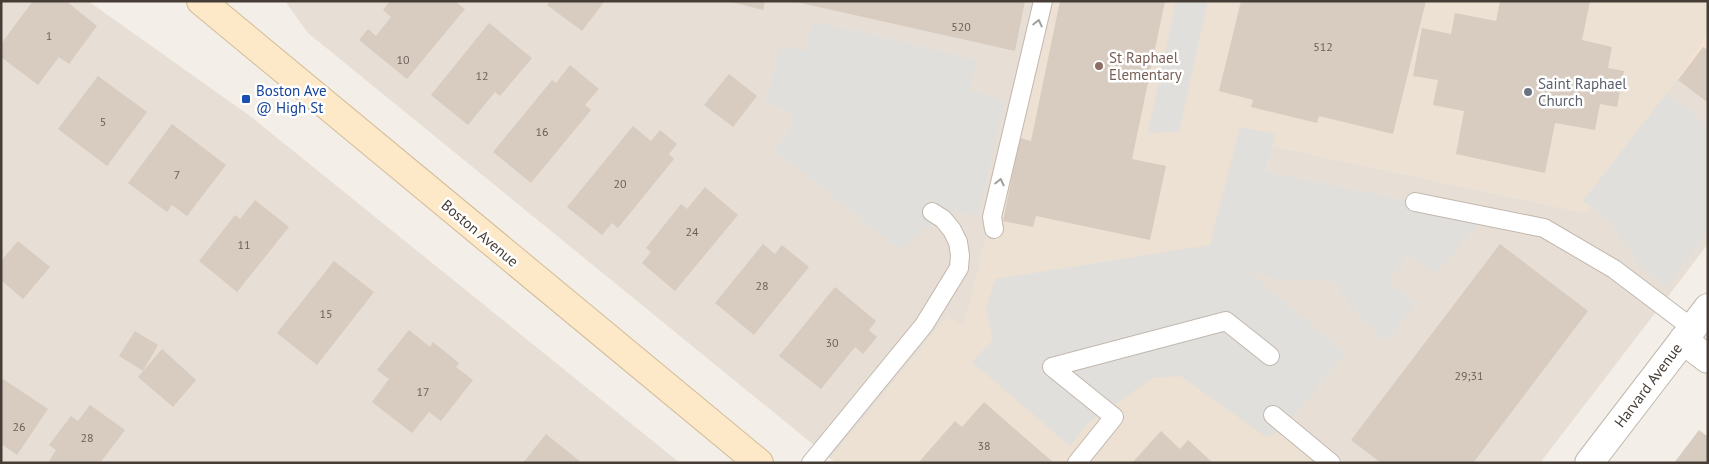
<svg xmlns="http://www.w3.org/2000/svg" width="1709" height="464" font-family="'PT Sans',sans-serif">
	<rect width="100%" height="100%" fill="#f3eee7"/>
	<g fill="#e7dfd5">
		<path d="M1,1H88L250,116L680,463H1Z"/>
		<path d="M285,1H1045L965,323L960,326L948,316L831,459L308,33Z"/>
		<path d="M1677,79L1708,104V244L1540,463H1345L1285,427L1245,269L1272,146L1586,213Z"/>
	</g>
	<path fill="#f5e2d3" d="M1708,34V104L1677,79Z"/>
	<path fill="#ece1d2" d="M1045,1H1708V34L1586,213L1272,146L1246,269L1345,353L1285,427L1345,463H836L831,459L948,316L960,326L965,323Z"/>
	<g fill="#e1dfdc">
		<path d="M1176,1H1208L1179,132L1148,133Z"/>
		<path d="M813,21L977,60L970,90L1005,100L978,216L952,212L923,230L901,251L774,150L791,128L792,112L766,104L779,46L805,51Z"/>
		<path d="M1667,93L1708,126V231L1667,287L1643,268L1608,220L1583,201Z"/>
		<path d="M1240,127L1275,134L1266,172L1448,209L1479,223L1435,275L1409,253L1388,281L1416,303L1386,342L1361,319L1333,281L1274,279L1247,270L1345,353L1285,427L1279,432L1266,437L1181,376L1153,378L1088,423L1070,446L972,362L993,340L986,309L995,279L1210,245Z"/>
	</g>
	<g fill="#d8cbc0">
		<path d="M33,1H66L97,26L69,64L59,57L38,85L1,57V44Z"/>
		<path d="M390,1H455L465,9L407,79L359,40L368,29L376,36L391,17L383,10Z"/>
		<path d="M550,1H603L604,2L582,31L547,5Z"/>
		<path d="M727,1H765L763,10Z"/>
		<path d="M792,1H1025L1015,51Z"/>
		<path d="M1060,1H1165L1132,159L1166,166L1150,240L1036,216L1033,227L1003,221L1020,138L1031,141Z"/>
		<path d="M1241,1H1426L1393,134L1319,116L1317,123L1251,107L1253,100L1219,91Z"/>
		<path d="M1500,1H1590L1582,40L1612,47L1608,68L1624,71L1617,107L1600,104L1595,130L1555,123L1545,173L1456,154L1464,111L1433,105L1438,80L1413,76L1422,28L1451,34L1455,13L1496,21Z"/>
		<path d="M489,23L532,58L500,96L495,92L468,125L431,95Z"/>
		<path d="M1703,47L1708,50V103L1678,80Z"/>
		<path d="M570,65L599,89L585,105L591,110L531,183L493,152L552,80L556,83Z"/>
		<path d="M729,74L757,96L733,127L704,105Z"/>
		<path d="M98,76L147,112L107,166L58,129Z"/>
		<path d="M172,124L226,165L187,216L172,205L167,212L128,183Z"/>
		<path d="M633,126L651,141L660,130L677,144L669,154L674,159L618,228L612,223L602,235L567,207Z"/>
		<path d="M705,187L738,215L675,291L642,263L651,252L646,248L681,204L687,209Z"/>
		<path d="M255,200L289,227L237,292L199,261L235,215L240,219Z"/>
		<path d="M18,241L50,267L23,299L1,280V261Z"/>
		<path d="M763,244L775,254L782,245L809,267L754,335L715,303Z"/>
		<path d="M1500,244L1588,311L1473,463H1381L1351,440Z"/>
		<path d="M334,261L374,292L317,365L277,333Z"/>
		<path d="M835,287L876,321L869,330L877,337L863,354L855,347L821,389L779,356Z"/>
		<path d="M409,330L430,347L433,342L459,363L456,367L473,380L441,421L429,412L412,433L372,402L389,379L377,370Z"/>
		<path d="M135,331L158,345L143,371L119,356Z"/>
		<path d="M162,349L196,380L173,407L138,377Z"/>
		<path d="M3,379L48,409L17,455L1,444V382Z"/>
		<path d="M984,402L1054,463H918L955,421L962,427Z"/>
		<path d="M90,405L125,430L100,463H48L56,450L49,445L71,416L78,421Z"/>
		<path d="M1699,430L1708,437V463H1674Z"/>
		<path d="M1161,431L1180,449L1188,440L1213,463H1132Z"/>
		<path d="M546,434L582,463H523Z"/>
	</g>
	<g fill="none" stroke-linecap="round" stroke-linejoin="round">
		<g stroke="#c2b7ad" stroke-width="20">
			<g id="service">
				<path d="M1415,202L1544,228L1614,269L1692,328"/>
				<path d="M994,229L992,217L1043,1"/>
				<path d="M1273,415L1331,463"/>
				<path d="M811,463L924,325L959,268L960,255L958,242L952,230L943,219L932,212"/>
				<path d="M1077,463L1114,417L1052,367L1226,321L1270,356"/>
			</g>
		</g>
		<g stroke="#c2b7ad" stroke-width="30">
			<path id="minor" d="M1683,340L1708,359"/>
		</g>
		<g stroke="#c2b7ad" stroke-width="30">
			<path id="tertiary" d="M1589,463L1708,308"/>
		</g>
		<g stroke="#d2bb98" stroke-width="30">
			<path id="secondary" d="M201,1L759,463"/>
		</g>
		<use href="#service" stroke="#fff" stroke-width="18"/>
		<use href="#minor" stroke="#fff" stroke-width="28"/>
		<use href="#tertiary" stroke="#fff" stroke-width="28"/>
		<use href="#secondary" stroke="#fde9c7" stroke-width="28"/>
	</g>
	<defs><path id="oneway-chevron" d="M-2-3.5L2.5 0L-2 3.5" fill="none" stroke-width="1.6" stroke-linecap="round" stroke-linejoin="round" transform="scale(1.25)"/></defs>
	<g stroke="#a29e9a">
		<use href="#oneway-chevron" transform="translate(1038 23) rotate(-77)"/>
		<use href="#oneway-chevron" transform="translate(1000 182) rotate(-77)"/>
	</g>
	<circle fill="#8d6e63" stroke="#fff" stroke-width="2" cx="1099" cy="66" r="5"/>
	<circle fill="#6b7280" stroke="#fff" stroke-width="2" cx="1528" cy="92" r="5"/>
	<rect fill="#1a4fb4" stroke="#fff" stroke-width="2" x="241" y="94" width="10" height="10" rx="2.5"/>
	<g text-anchor="middle" dominant-baseline="central" stroke-width="5" stroke-linejoin="round" paint-order="stroke">
		<g font-size="12" fill="#6a6158">
			<text x="961" y="26">520</text>
			<text x="49" y="35">1</text>
			<text x="1323" y="46">512</text>
			<text x="403" y="59">10</text>
			<text x="482" y="75">12</text>
			<text x="103" y="121">5</text>
			<text x="542" y="131">16</text>
			<text x="177" y="174">7</text>
			<text x="620" y="183">20</text>
			<text x="692" y="231">24</text>
			<text x="244" y="244">11</text>
			<text x="762" y="285">28</text>
			<text x="326" y="313">15</text>
			<text x="832" y="342">30</text>
			<text x="1469" y="375">29;31</text>
			<text x="423" y="391">17</text>
			<text x="19" y="426">26</text>
			<text x="87" y="437">28</text>
			<text x="984" y="445">38</text>
		</g>
		<g font-size="15" fill="#785e54" stroke="#fff" text-anchor="start">
			<text x="1109" y="57">St Raphael<tspan x="1109" dy="17">Elementary</tspan></text>
		</g>
		<g font-size="15" fill="#5b616d" stroke="#fff" text-anchor="start">
			<text x="1538" y="83">Saint Raphael<tspan x="1538" dy="17">Church</tspan></text>
		</g>
		<g font-size="15" fill="#164399" stroke="#fff" text-anchor="start">
			<text x="256" y="90">Boston Ave<tspan x="256" dy="17">@ High St</tspan></text>
		</g>
		<g font-size="15" fill="#463e36" stroke="#fff">
			<text transform="translate(480 233) rotate(40)">Boston Avenue</text>
			<text transform="translate(1648 385) rotate(-53)">Harvard Avenue</text>
		</g>
	</g>
	<rect width="1709" height="464" fill="none" stroke="#463e36" stroke-width="5"/>
</svg>
